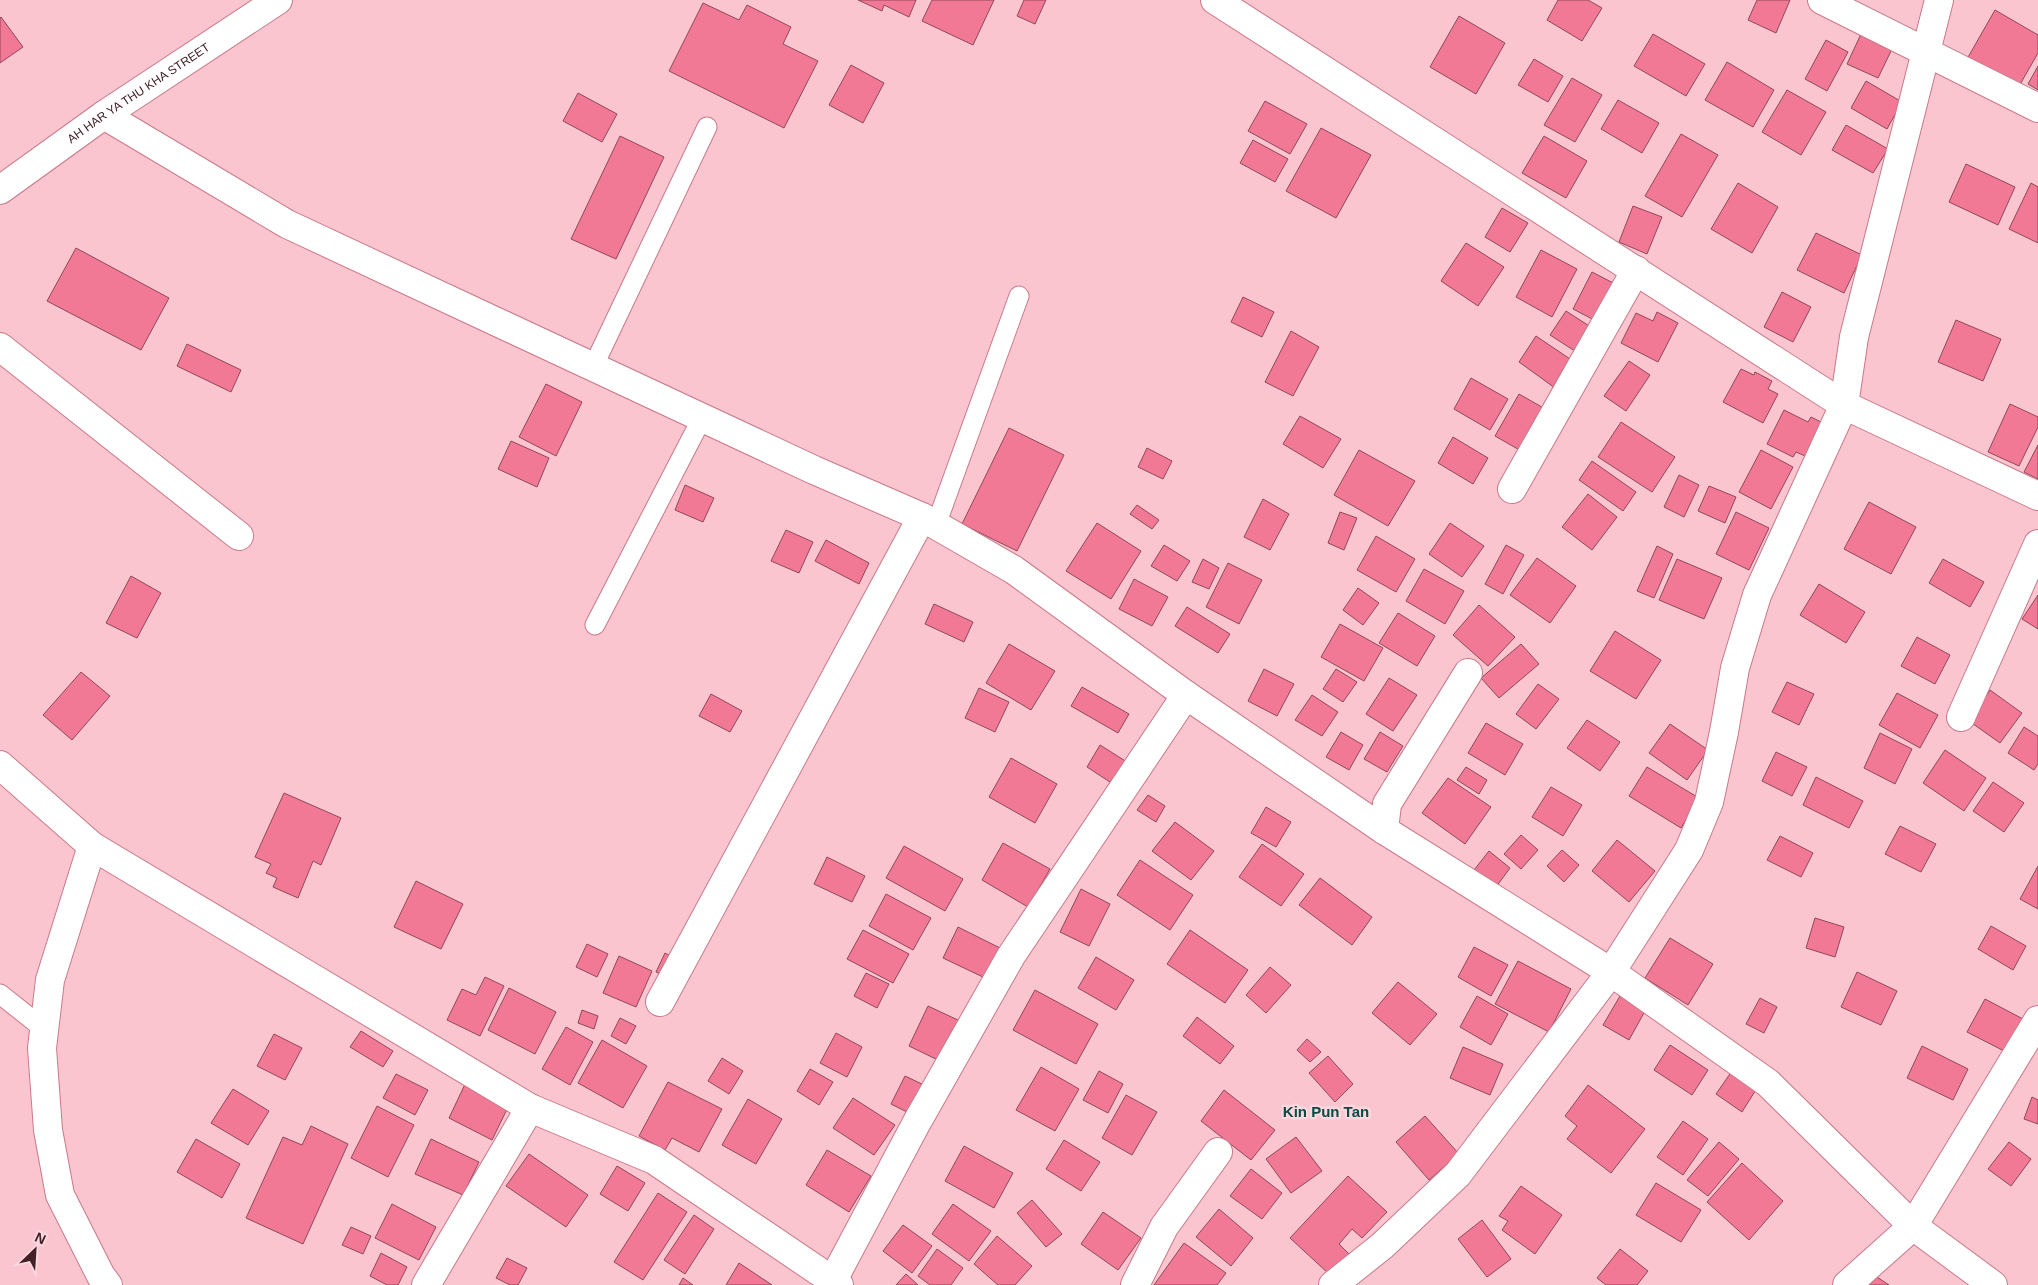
<svg xmlns="http://www.w3.org/2000/svg" width="2038" height="1285" font-family="Helvetica,sans-serif">
	<rect width="100%" height="100%" fill="#fac5cf"/>
	<g fill="#f17996" stroke="#924759">
		<path d="M858,0H916L909,17L884,5L882,11Z"/>
		<path d="M932,0H994L973,45L922,21Z"/>
		<path d="M1024,0H1046L1035,24L1017,16Z"/>
		<path d="M1558,0H1588L1602,8L1582,41L1547,20Z"/>
		<path d="M1757,0H1790L1776,33L1748,20Z"/>
		<path d="M703,3L739,20L747,5L791,27L783,44L818,61L784,128L669,71Z"/>
		<path d="M1995,10L2038,35V53L2018,88L1967,59Z"/>
		<path d="M1459,16L1505,43L1476,94L1430,67Z"/>
		<path d="M1,17L23,47L0,63V18Z"/>
		<path d="M1653,34L1705,64L1686,96L1634,66Z"/>
		<path d="M1861,34L1892,49L1878,78L1847,64Z"/>
		<path d="M1826,40L1848,52L1827,91L1805,79Z"/>
		<path d="M1534,59L1563,76L1548,102L1518,85Z"/>
		<path d="M1727,62L1774,90L1753,127L1705,100Z"/>
		<path d="M851,65L884,83L863,123L829,105Z"/>
		<path d="M2038,66V90L2028,84Z"/>
		<path d="M1572,78L1602,95L1575,142L1544,125Z"/>
		<path d="M1866,81L1902,102L1887,129L1851,108Z"/>
		<path d="M1787,90L1826,112L1801,155L1762,132Z"/>
		<path d="M578,93L617,114L602,142L563,121Z"/>
		<path d="M1618,100L1659,123L1642,153L1601,129Z"/>
		<path d="M1265,101L1307,124L1290,154L1248,131Z"/>
		<path d="M1846,125L1888,149L1873,173L1832,150Z"/>
		<path d="M1321,128L1371,155L1336,218L1286,191Z"/>
		<path d="M1681,134L1718,155L1682,217L1645,196Z"/>
		<path d="M620,136L664,157L616,259L571,239Z"/>
		<path d="M1544,136L1587,161L1566,198L1522,173Z"/>
		<path d="M1253,140L1288,159L1275,182L1240,163Z"/>
		<path d="M1966,164L2015,187L1998,225L1949,202Z"/>
		<path d="M1738,183L1778,207L1752,253L1711,229Z"/>
		<path d="M2031,183L2038,187V243L2009,229Z"/>
		<path d="M1633,206L1662,217L1647,254L1619,242Z"/>
		<path d="M1502,208L1528,223L1510,252L1485,237Z"/>
		<path d="M1816,233L1862,255L1844,293L1797,270Z"/>
		<path d="M1466,243L1504,267L1478,306L1441,281Z"/>
		<path d="M76,248L169,298L141,350L47,301Z"/>
		<path d="M1541,250L1577,269L1552,317L1516,297Z"/>
		<path d="M1592,272L1619,286L1600,323L1573,309Z"/>
		<path d="M1782,292L1811,307L1793,342L1764,327Z"/>
		<path d="M1243,297L1274,312L1262,337L1231,322Z"/>
		<path d="M1566,311L1597,331L1581,355L1550,335Z"/>
		<path d="M1657,312L1678,323L1658,362L1621,343L1636,313L1653,321Z"/>
		<path d="M1956,320L2001,339L1983,381L1938,362Z"/>
		<path d="M1291,331L1319,347L1293,396L1265,382Z"/>
		<path d="M1536,336L1573,361L1555,388L1519,362Z"/>
		<path d="M187,344L241,370L231,392L177,366Z"/>
		<path d="M1629,361L1650,375L1626,411L1604,396Z"/>
		<path d="M1741,369L1754,375L1755,372L1772,381L1768,389L1778,394L1763,423L1723,402Z"/>
		<path d="M1471,378L1508,399L1490,430L1454,409Z"/>
		<path d="M546,384L582,402L556,456L519,437Z"/>
		<path d="M1519,394L1547,410L1523,452L1495,436Z"/>
		<path d="M2010,404L2038,417V427L2019,466L1988,452Z"/>
		<path d="M1784,410L1808,422L1811,417L1829,426L1812,459L1796,452L1793,457L1767,444Z"/>
		<path d="M1300,416L1341,439L1323,468L1283,444Z"/>
		<path d="M1621,422L1675,457L1652,492L1598,457Z"/>
		<path d="M1009,428L1064,455L1017,551L962,524Z"/>
		<path d="M1453,437L1488,458L1473,484L1438,463Z"/>
		<path d="M511,441L549,458L537,487L498,469Z"/>
		<path d="M2038,445V479L2024,472Z"/>
		<path d="M1147,448L1172,461L1163,479L1138,467Z"/>
		<path d="M1359,450L1415,481L1388,526L1334,495Z"/>
		<path d="M1761,450L1793,467L1771,509L1739,492Z"/>
		<path d="M1592,461L1636,492L1623,511L1579,480Z"/>
		<path d="M1679,475L1699,485L1684,517L1664,507Z"/>
		<path d="M685,485L714,498L703,522L675,510Z"/>
		<path d="M1709,486L1736,497L1725,523L1698,511Z"/>
		<path d="M1588,494L1617,517L1592,550L1562,527Z"/>
		<path d="M1263,499L1289,514L1270,550L1244,537Z"/>
		<path d="M1869,502L1916,527L1891,574L1844,549Z"/>
		<path d="M1137,505L1159,520L1152,529L1130,514Z"/>
		<path d="M1340,512L1357,518L1344,550L1328,543Z"/>
		<path d="M1736,512L1769,528L1749,570L1716,554Z"/>
		<path d="M1097,523L1141,551L1111,599L1066,571Z"/>
		<path d="M1450,523L1484,546L1462,577L1429,554Z"/>
		<path d="M786,530L813,542L799,573L771,561Z"/>
		<path d="M1376,536L1415,559L1396,592L1357,570Z"/>
		<path d="M826,540L869,563L859,584L815,561Z"/>
		<path d="M1164,545L1190,561L1177,581L1151,566Z"/>
		<path d="M1506,545L1524,555L1503,594L1485,584Z"/>
		<path d="M1657,546L1673,554L1654,598L1637,591Z"/>
		<path d="M1537,558L1576,586L1550,623L1510,595Z"/>
		<path d="M1203,559L1219,568L1209,589L1192,582Z"/>
		<path d="M1677,559L1722,578L1704,619L1659,600Z"/>
		<path d="M1943,559L1984,582L1970,607L1929,583Z"/>
		<path d="M1228,563L1262,580L1239,624L1206,607Z"/>
		<path d="M1424,569L1464,591L1445,624L1406,601Z"/>
		<path d="M131,576L161,593L137,638L106,623Z"/>
		<path d="M1134,579L1168,597L1152,626L1119,609Z"/>
		<path d="M1819,584L1865,612L1846,643L1800,615Z"/>
		<path d="M1358,588L1379,603L1363,625L1343,610Z"/>
		<path d="M2038,595V629L2022,619Z"/>
		<path d="M934,604L973,622L964,642L925,624Z"/>
		<path d="M1479,605L1515,637L1488,666L1453,635Z"/>
		<path d="M1187,607L1230,634L1218,653L1175,626Z"/>
		<path d="M1398,613L1435,636L1417,666L1379,643Z"/>
		<path d="M1340,624L1383,648L1364,681L1321,657Z"/>
		<path d="M1615,631L1661,660L1636,699L1590,671Z"/>
		<path d="M1917,637L1950,655L1935,684L1901,666Z"/>
		<path d="M1009,644L1055,671L1031,710L986,683Z"/>
		<path d="M1521,644L1539,664L1499,698L1481,678Z"/>
		<path d="M1264,669L1294,684L1277,716L1248,701Z"/>
		<path d="M1336,669L1357,682L1343,702L1323,689Z"/>
		<path d="M81,672L110,696L72,740L43,715Z"/>
		<path d="M1389,678L1417,695L1393,731L1366,714Z"/>
		<path d="M1787,682L1814,694L1799,725L1772,712Z"/>
		<path d="M1538,684L1559,699L1536,729L1516,714Z"/>
		<path d="M1082,687L1129,714L1118,733L1071,706Z"/>
		<path d="M979,688L1009,702L995,732L965,718Z"/>
		<path d="M1990,690L2022,713L2000,743L1969,721Z"/>
		<path d="M1897,693L1938,715L1920,748L1879,725Z"/>
		<path d="M711,694L742,711L730,732L699,716Z"/>
		<path d="M1312,695L1338,712L1322,736L1295,720Z"/>
		<path d="M1587,720L1620,742L1600,771L1567,748Z"/>
		<path d="M1486,723L1523,744L1505,775L1468,753Z"/>
		<path d="M1670,724L1708,750L1687,780L1649,753Z"/>
		<path d="M2024,727L2038,736V764L2034,770L2008,753Z"/>
		<path d="M1341,732L1363,745L1349,770L1326,757Z"/>
		<path d="M1380,732L1403,746L1387,772L1364,759Z"/>
		<path d="M1880,733L1912,749L1895,784L1864,768Z"/>
		<path d="M1100,745L1127,762L1113,784L1087,767Z"/>
		<path d="M1945,750L1986,778L1964,811L1923,783Z"/>
		<path d="M1776,752L1807,767L1792,796L1762,781Z"/>
		<path d="M1011,758L1057,784L1035,823L989,797Z"/>
		<path d="M1466,767L1487,780L1479,794L1457,780Z"/>
		<path d="M1647,767L1699,798L1681,828L1629,796Z"/>
		<path d="M1816,777L1863,801L1849,828L1803,805Z"/>
		<path d="M1448,778L1491,807L1465,844L1422,813Z"/>
		<path d="M1993,782L2024,803L2004,832L1973,811Z"/>
		<path d="M1551,787L1582,805L1563,836L1532,817Z"/>
		<path d="M284,793L341,818L321,865L313,861L298,898L273,887L277,878L266,873L271,864L255,857Z"/>
		<path d="M1148,795L1165,806L1156,822L1137,810Z"/>
		<path d="M1266,807L1291,822L1276,847L1251,833Z"/>
		<path d="M1175,822L1214,851L1191,880L1152,851Z"/>
		<path d="M1900,826L1936,844L1921,872L1885,854Z"/>
		<path d="M1521,835L1538,850L1521,869L1504,854Z"/>
		<path d="M1780,836L1813,853L1801,877L1767,860Z"/>
		<path d="M1617,840L1655,871L1629,902L1592,871Z"/>
		<path d="M1003,843L1050,869L1028,907L982,880Z"/>
		<path d="M1262,844L1304,874L1281,906L1239,877Z"/>
		<path d="M904,846L963,879L945,911L886,878Z"/>
		<path d="M1562,850L1579,865L1564,882L1547,866Z"/>
		<path d="M1489,851L1510,868L1496,887L1474,870Z"/>
		<path d="M827,857L865,876L852,902L814,884Z"/>
		<path d="M1140,860L1193,895L1170,930L1117,895Z"/>
		<path d="M2038,866V909L2020,899Z"/>
		<path d="M1320,878L1372,917L1352,945L1299,905Z"/>
		<path d="M416,881L463,904L441,949L394,927Z"/>
		<path d="M1081,889L1110,904L1089,946L1060,932Z"/>
		<path d="M886,894L931,918L913,950L869,926Z"/>
		<path d="M1815,918L1844,927L1835,957L1806,948Z"/>
		<path d="M1991,926L2026,946L2013,970L1978,949Z"/>
		<path d="M958,927L1000,948L985,978L943,958Z"/>
		<path d="M863,930L909,954L893,983L847,959Z"/>
		<path d="M1190,930L1248,970L1225,1003L1167,964Z"/>
		<path d="M1670,938L1713,964L1688,1005L1645,978Z"/>
		<path d="M587,944L608,954L597,977L576,967Z"/>
		<path d="M1474,947L1508,965L1491,996L1458,977Z"/>
		<path d="M665,953L679,961L670,978L656,972Z"/>
		<path d="M619,956L652,971L636,1007L603,993Z"/>
		<path d="M1096,957L1134,980L1116,1010L1078,988Z"/>
		<path d="M1518,961L1571,989L1549,1032L1495,1004Z"/>
		<path d="M1270,967L1291,985L1266,1013L1246,995Z"/>
		<path d="M1857,972L1897,991L1881,1025L1841,1007Z"/>
		<path d="M866,973L889,984L877,1008L854,996Z"/>
		<path d="M485,977L504,986L480,1036L447,1020L462,989L476,995Z"/>
		<path d="M1398,982L1437,1014L1410,1045L1372,1013Z"/>
		<path d="M509,988L556,1012L535,1054L488,1030Z"/>
		<path d="M1035,990L1098,1024L1076,1064L1013,1030Z"/>
		<path d="M1477,996L1508,1014L1491,1045L1460,1027Z"/>
		<path d="M1620,996L1645,1011L1629,1040L1603,1025Z"/>
		<path d="M1760,998L1777,1007L1764,1033L1746,1024Z"/>
		<path d="M1985,999L2023,1019L2006,1052L1967,1032Z"/>
		<path d="M928,1006L960,1021L940,1061L909,1046Z"/>
		<path d="M582,1010L598,1016L594,1029L578,1023Z"/>
		<path d="M1197,1017L1234,1046L1220,1064L1183,1036Z"/>
		<path d="M620,1018L636,1026L626,1044L611,1036Z"/>
		<path d="M566,1027L593,1042L570,1085L542,1069Z"/>
		<path d="M361,1031L393,1051L383,1067L350,1047Z"/>
		<path d="M836,1033L862,1047L847,1077L820,1063Z"/>
		<path d="M274,1034L302,1048L285,1080L257,1066Z"/>
		<path d="M1307,1039L1321,1052L1310,1062L1297,1050Z"/>
		<path d="M602,1040L647,1066L623,1108L578,1083Z"/>
		<path d="M1670,1045L1708,1070L1692,1095L1654,1070Z"/>
		<path d="M1922,1046L1968,1069L1953,1100L1907,1078Z"/>
		<path d="M1463,1047L1503,1064L1490,1095L1450,1078Z"/>
		<path d="M1328,1056L1353,1084L1335,1102L1309,1073Z"/>
		<path d="M722,1058L743,1071L729,1094L708,1081Z"/>
		<path d="M1041,1067L1079,1089L1055,1131L1016,1110Z"/>
		<path d="M810,1069L833,1082L819,1105L797,1091Z"/>
		<path d="M1099,1071L1123,1084L1108,1113L1083,1100Z"/>
		<path d="M1732,1071L1757,1088L1742,1112L1716,1094Z"/>
		<path d="M396,1074L428,1090L415,1115L383,1098Z"/>
		<path d="M905,1076L926,1086L913,1115L891,1104Z"/>
		<path d="M467,1080L511,1101L492,1140L449,1118Z"/>
		<path d="M668,1082L722,1109L699,1152L672,1138L665,1150L639,1136Z"/>
		<path d="M1588,1085L1645,1129L1611,1173L1567,1139L1577,1126L1565,1116Z"/>
		<path d="M233,1089L269,1111L248,1145L211,1123Z"/>
		<path d="M1224,1090L1275,1130L1251,1160L1201,1121Z"/>
		<path d="M1126,1095L1157,1112L1132,1155L1102,1138Z"/>
		<path d="M2032,1097L2038,1100V1124L2024,1119Z"/>
		<path d="M853,1098L895,1125L874,1155L833,1128Z"/>
		<path d="M748,1099L782,1119L756,1164L722,1145Z"/>
		<path d="M377,1106L414,1125L388,1177L351,1158Z"/>
		<path d="M1425,1116L1459,1154L1429,1180L1396,1142Z"/>
		<path d="M1683,1121L1708,1139L1683,1175L1657,1157Z"/>
		<path d="M311,1126L348,1144L303,1244L246,1218L283,1137L302,1145Z"/>
		<path d="M1296,1137L1322,1171L1291,1193L1266,1159Z"/>
		<path d="M196,1139L240,1164L222,1198L177,1172Z"/>
		<path d="M431,1139L479,1162L463,1195L415,1174Z"/>
		<path d="M1064,1140L1100,1162L1081,1191L1046,1169Z"/>
		<path d="M1719,1142L1739,1159L1708,1196L1687,1180Z"/>
		<path d="M2009,1142L2031,1159L2011,1186L1988,1169Z"/>
		<path d="M964,1146L1013,1173L994,1208L945,1181Z"/>
		<path d="M827,1150L871,1176L849,1212L806,1185Z"/>
		<path d="M529,1154L588,1195L566,1227L506,1186Z"/>
		<path d="M1742,1163L1783,1201L1749,1240L1707,1202Z"/>
		<path d="M617,1166L645,1183L628,1211L600,1194Z"/>
		<path d="M1251,1169L1282,1193L1262,1219L1230,1196Z"/>
		<path d="M1348,1176L1387,1212L1362,1238L1352,1229L1339,1244L1349,1254L1329,1274L1290,1238Z"/>
		<path d="M1656,1183L1701,1210L1681,1242L1636,1215Z"/>
		<path d="M1521,1186L1562,1215L1535,1254L1502,1230L1508,1221L1499,1216Z"/>
		<path d="M658,1193L687,1212L643,1280L614,1262Z"/>
		<path d="M1032,1200L1062,1234L1046,1247L1017,1213Z"/>
		<path d="M392,1204L436,1227L419,1260L375,1238Z"/>
		<path d="M953,1204L991,1231L969,1261L932,1234Z"/>
		<path d="M1219,1209L1253,1238L1231,1266L1196,1237Z"/>
		<path d="M1103,1212L1141,1238L1118,1270L1081,1244Z"/>
		<path d="M694,1215L714,1229L685,1274L664,1260Z"/>
		<path d="M1482,1220L1511,1259L1487,1277L1458,1239Z"/>
		<path d="M903,1225L932,1246L912,1273L883,1251Z"/>
		<path d="M351,1227L371,1236L363,1254L342,1245Z"/>
		<path d="M997,1236L1032,1266L1015,1285H998L974,1264Z"/>
		<path d="M1184,1243L1226,1273L1217,1285H1154Z"/>
		<path d="M937,1249L963,1268L951,1285H930L918,1276Z"/>
		<path d="M1620,1249L1648,1271L1637,1285H1606L1597,1278Z"/>
		<path d="M381,1253L407,1267L398,1285H387L370,1276Z"/>
		<path d="M507,1258L527,1268L518,1285H510L496,1278Z"/>
		<path d="M739,1263L772,1285H726Z"/>
		<path d="M906,1274L918,1285H896Z"/>
		<path d="M1874,1275L1889,1285H1867Z"/>
		<path d="M683,1278L693,1285H679Z"/>
	</g>
	<g fill="none" stroke-linecap="round" stroke-linejoin="round">
		<g stroke="#ca798a" stroke-width="21">
			<g id="service">
				<path d="M593,367L707,127"/>
				<path d="M936,525L1019,296"/>
				<path d="M595,625L702,418"/>
				<path d="M0,994L44,1029"/>
			</g>
		</g>
		<g stroke="#ca798a" stroke-width="30">
			<g id="minor">
				<path d="M1215,0L1844,405L2038,496"/>
				<path d="M1822,0L2038,108"/>
				<path d="M104,115L287,224L814,470L922,517L1014,570L1186,695L1384,830L1611,972L1768,1083L1913,1226L1993,1285"/>
				<path d="M0,347L239,536"/>
				<path d="M1512,489L1636,270"/>
				<path d="M1961,717L2038,544"/>
				<path d="M0,765L92,846L530,1108L654,1160L839,1285"/>
				<path d="M1384,830L1387,804L1468,673"/>
				<path d="M92,846L50,980L42,1048L48,1130L60,1195L101,1276L108,1285"/>
				<path d="M660,1002L922,517"/>
				<path d="M833,1280L917,1122L1011,956L1186,695"/>
				<path d="M426,1285L530,1108"/>
				<path d="M1135,1285L1164,1227L1218,1152"/>
				<path d="M1333,1285L1382,1246L1458,1174L1611,972L1689,850L1709,802L1724,732L1735,668L1757,595L1844,405L1854,337L1939,0"/>
				<path d="M1847,1285L1913,1226L2038,1020"/>
			</g>
		</g>
		<g stroke="#ca798a" stroke-width="30">
			<g id="tertiary">
				<path id="s1" d="M0,190L104,115L278,0"/>
			</g>
		</g>
		<use href="#service" stroke="#fff" stroke-width="19"/>
		<use href="#minor" stroke="#fff" stroke-width="28"/>
		<use href="#tertiary" stroke="#fff" stroke-width="28"/>
	</g>
	<g text-anchor="middle" dominant-baseline="central" stroke-width="5" stroke-linejoin="round" paint-order="stroke">
		<g font-size="12" fill="#412027" stroke="#fcd7de">
			<text stroke="none"><textPath href="#s1" startOffset="169">AH HAR YA THU KHA STREET</textPath></text>
		</g>
		<g font-size="15" font-weight="bold" fill="#0c4a45" stroke="#fcd7de">
			<text x="1326" y="1111">Kin Pun Tan</text>
		</g>
	</g>
	<g transform="translate(35 1250) rotate(25)" stroke="#fcd7de" stroke-width="4" paint-order="stroke">
	<path d="M0-4L9 19L0 12L-9 19Z" fill="#412027"/>
	<text y="-8" font-size="14" font-weight="bold" text-anchor="middle" fill="#412027">N</text>
	</g>
</svg>
